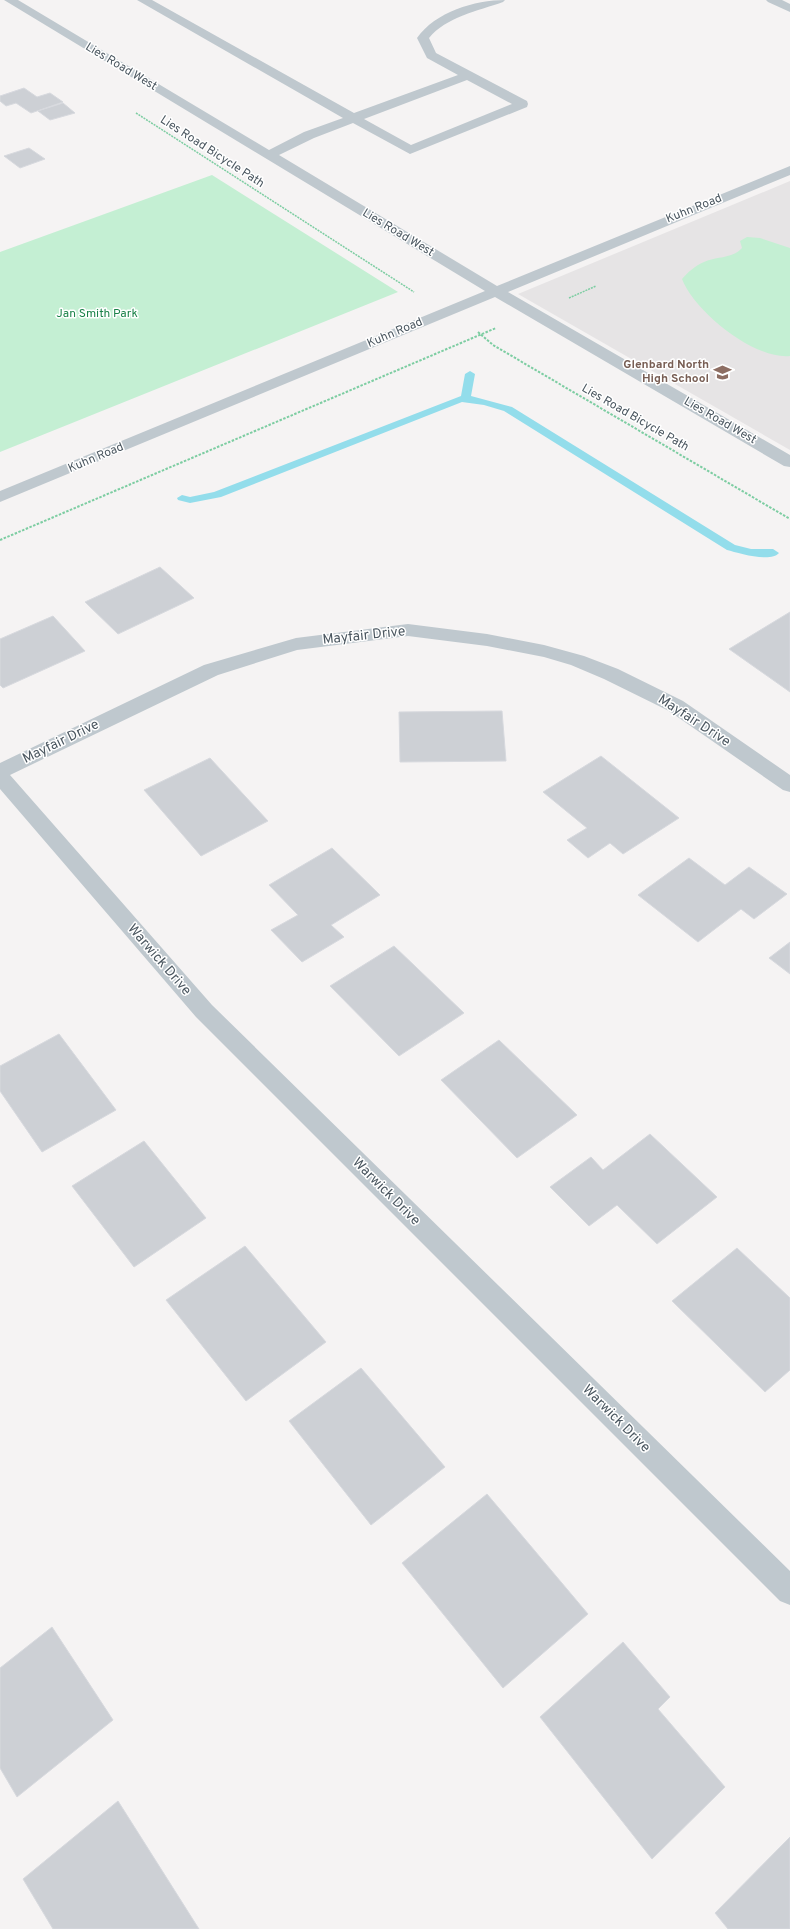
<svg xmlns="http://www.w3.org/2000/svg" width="790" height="1929" font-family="Overpass,sans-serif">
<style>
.education{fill:#e6e4e5}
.green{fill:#c4efd3}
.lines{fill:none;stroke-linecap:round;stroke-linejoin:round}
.stream{fill:#93ddeb;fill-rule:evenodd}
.building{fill:#cdd0d5;stroke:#d7d9de}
.path-far1{stroke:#7dcda2;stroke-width:1.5;stroke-dasharray:2 1;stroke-linecap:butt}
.path{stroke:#7dcda2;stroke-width:2;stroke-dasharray:2.5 1.5;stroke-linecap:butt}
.minor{fill:#bfc8ce;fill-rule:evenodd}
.labels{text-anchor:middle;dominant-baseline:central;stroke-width:3;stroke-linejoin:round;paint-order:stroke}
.far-street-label{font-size:12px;fill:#4b5760;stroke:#fff}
.far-park-label{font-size:12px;fill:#1b8249;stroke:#fff}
.far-education-label{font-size:12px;font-weight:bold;fill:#785e54;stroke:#fff;text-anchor:end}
.street-label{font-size:14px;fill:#4b5760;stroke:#fff}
</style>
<rect width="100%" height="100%" fill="#f5f3f3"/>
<path class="education" d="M790,181V450L518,294Z"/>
<path class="green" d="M212,175L398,292L0,452V252Z
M747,237L760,238L790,248V356C754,360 694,311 682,279C688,272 695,266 704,262C717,256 732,259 742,248L740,241Z"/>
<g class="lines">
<path class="stream" d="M470,371L475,374L471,396L512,407L735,545L751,549H773L779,553C771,563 738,553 727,550L504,411L484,405L462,402L221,497L190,503L178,500L177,498L182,495L190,497L214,492L461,396L465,374Z"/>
</g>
<path class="building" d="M24,88L37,97L50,93L63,102L31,113L16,103L6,106L0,101V96Z
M63,103L75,113L50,120L38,111Z
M29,148L45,159L20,168L4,156Z
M160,567L194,598L118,634L85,602Z
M790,612V692L729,649Z
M53,616L85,651L3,688L0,685V639Z
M502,711L506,761L400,762L399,712Z
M601,756L679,818L623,854L610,843L588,858L567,840L587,828L543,792Z
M210,758L268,821L201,856L144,790Z
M332,848L380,895L331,925L344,937L302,962L271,930L298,915L269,885Z
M689,858L725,885L749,867L787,894L754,919L741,909L698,942L638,895Z
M790,942V974L769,958Z
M394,946L464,1013L399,1056L330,986Z
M59,1034L116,1110L42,1152L0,1091V1066Z
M499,1040L577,1115L517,1158L441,1080Z
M650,1134L717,1197L657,1244L617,1205L589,1226L550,1187L591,1157L603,1170Z
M144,1141L206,1218L134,1267L72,1186Z
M245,1246L326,1342L246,1401L166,1300Z
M737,1248L790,1298V1370L765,1392L672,1301Z
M361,1368L445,1467L371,1525L289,1421Z
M487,1494L588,1614L503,1688L402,1563Z
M52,1627L113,1720L17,1797L0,1768V1668Z
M623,1642L670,1697L658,1709L725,1787L652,1859L540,1717Z
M118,1801L199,1929H53L23,1879Z
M790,1837V1929H728L715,1913Z"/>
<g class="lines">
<path class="path-far1" d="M136,113L414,292
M569,298L596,286"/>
<path class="path" d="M478,332L493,345L790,519
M0,540L496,328"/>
<path class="minor" d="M4,0H18L269,150L304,132L343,118L137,0H152L354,113L458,75L427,58L417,38C435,12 475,0 505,0L503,2C478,11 446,17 429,38L436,53L527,101L528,104L527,107L410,154L353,123L314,138L279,155L497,286L790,166V175L508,292L790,455V467L784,466L495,297L0,502V491L485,291ZM467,80L512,104L411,145L364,119Z
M766,0H782L790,4V12L768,2Z
M408,624L487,634L544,645L584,656L618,669L683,701L790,775V792L783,790L669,711L604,679L571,665L544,657L487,646L408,636L297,650L218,675L10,775L212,1005L790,1571V1605L780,1601L196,1017L0,789V763L204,665L296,638Z"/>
</g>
<defs>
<symbol id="school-bare" viewBox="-9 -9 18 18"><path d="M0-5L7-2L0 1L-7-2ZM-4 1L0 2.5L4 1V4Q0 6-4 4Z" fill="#8d6e63" stroke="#fff" stroke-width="2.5" paint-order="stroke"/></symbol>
</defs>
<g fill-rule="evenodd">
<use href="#school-bare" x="710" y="360" width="25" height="25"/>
</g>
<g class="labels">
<g class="far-street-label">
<text transform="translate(121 67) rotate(31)">Lies Road West</text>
<text transform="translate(212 152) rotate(33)">Lies Road Bicycle Path</text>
<text transform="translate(694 209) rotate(-22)">Kuhn Road</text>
<text transform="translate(398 233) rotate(31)">Lies Road West</text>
<text transform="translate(395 333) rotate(-23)">Kuhn Road</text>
<text transform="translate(635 418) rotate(30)">Lies Road Bicycle Path</text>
<text transform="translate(720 421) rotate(30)">Lies Road West</text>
<text transform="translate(96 458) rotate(-23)">Kuhn Road</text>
</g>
<g class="far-park-label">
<text x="97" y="314">Jan Smith Park</text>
</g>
<g class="far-education-label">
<text x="709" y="365">Glenbard North<tspan x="709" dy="14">High School</tspan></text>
</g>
<g class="street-label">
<text transform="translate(364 636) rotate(-6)">Mayfair Drive</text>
<text transform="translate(694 721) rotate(33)">Mayfair Drive</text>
<text transform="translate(61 742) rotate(-26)">Mayfair Drive</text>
<text transform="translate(159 960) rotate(49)">Warwick Drive</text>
<text transform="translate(386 1192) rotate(45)">Warwick Drive</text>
<text transform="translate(616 1419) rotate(45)">Warwick Drive</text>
</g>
</g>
</svg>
